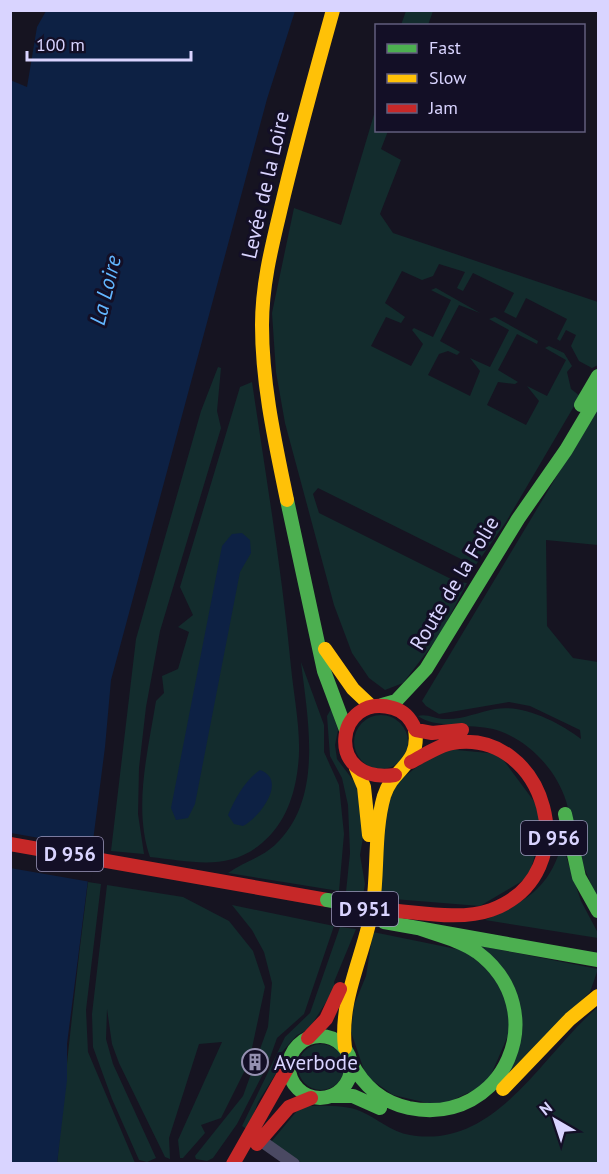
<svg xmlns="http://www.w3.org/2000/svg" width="609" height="1174" font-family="'PT Sans',sans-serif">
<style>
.green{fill:#132c2d}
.water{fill:#0d2144}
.pier{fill:#161421}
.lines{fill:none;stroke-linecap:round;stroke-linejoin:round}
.street{stroke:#4a4962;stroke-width:12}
.fast{stroke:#4caf50;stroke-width:14}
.slow{stroke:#ffc107;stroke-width:14}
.jam{stroke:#c62828;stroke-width:14}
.fast-bridge{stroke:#4caf50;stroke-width:14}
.labels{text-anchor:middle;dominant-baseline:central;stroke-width:6;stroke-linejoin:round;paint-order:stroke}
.shield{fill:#130f26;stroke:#9e99be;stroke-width:1.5}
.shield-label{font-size:20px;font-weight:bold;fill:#d9d4ff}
.street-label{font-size:21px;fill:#d9d4ff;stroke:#130f26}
.poi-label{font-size:21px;fill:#d9d4ff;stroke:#130f26;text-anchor:start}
.water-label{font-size:22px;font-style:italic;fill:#62b6ff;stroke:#130f26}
</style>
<rect width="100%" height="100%" fill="#161421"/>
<path class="green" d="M406,11V10L433,11L428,25H401Z
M376,108V130L388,131L381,149L401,160L380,214L393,233L598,302V365L592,368L579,361L571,346L576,335L566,330L560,341L557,339L567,319L526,298L516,318L504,312L514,293L473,273L463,291L457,288L465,272L439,264L433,276L422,280L402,271L385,303L405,317L401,323L386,317L371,346L411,366L423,344L412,330L414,328L433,337L451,300L431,290L436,288L480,313L459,305L440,341L460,352L457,355L448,351L439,354L428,375L470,396L480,371L470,358L490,367L509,330L489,319L495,317L538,341L537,344L517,334L498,370L518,382L515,384L498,382L487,405L526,425L539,401L527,386L547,396L566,360L545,348L549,346L564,353L572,366L567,372L571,389L580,396L506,522L475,566L318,488L313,494L319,513L457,582L467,583L440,635L403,683L385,690L369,678L352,653L334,605L285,423L276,372L272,313L294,208L341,225Z
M218,367L221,368L217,411L221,428L160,631L146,707L139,768L138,814L144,854L111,851L136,639L201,411Z
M252,382C266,477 282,571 291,667C294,698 302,735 298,766C295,795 285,824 262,843C228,872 191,861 150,857C133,808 148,751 156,701L164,693L162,676L178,669L189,632L178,627L193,615L180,587L240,387Z
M598,407V545L546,540L547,626L573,658L598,662V902C590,881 580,859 573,837C570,825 570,813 566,801C556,769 527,738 493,729C472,724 433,728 418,716C426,713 436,719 445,719C461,720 479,712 495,709C523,704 559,722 581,739L580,730L530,706L509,702L439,714L426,706L422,701Z
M301,662L324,725V752L339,785L344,834L339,891L228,873C243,862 261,858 275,845C324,799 308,721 301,662Z
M331,709L338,730L335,745L337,759L356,784L364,832L360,855L365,884L363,895L346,892L350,853L348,805L342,778L330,756L327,716Z
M354 742a27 27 0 1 1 54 0a27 27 0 1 1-54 0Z
M446,749L499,754L545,816L529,877L480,906L381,898C382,866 380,817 395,788C404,772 431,759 446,749Z
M562,844L581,901L598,933V938L485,920C526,900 548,891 562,844Z
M88,882L101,884L86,1010L88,1052L135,1163L57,1164C66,1069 76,976 88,882Z
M107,885L183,897L229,921L253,951L265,987L249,1062L221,1118L201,1125L205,1133L183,1158H180L178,1140L222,1042L199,1044L169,1138L170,1159L165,1157L119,1063L112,1044L107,1009L106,1039L113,1064L156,1158L147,1162L139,1160L112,1099L93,1047L92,1014Z
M232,905L334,926L304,1014L277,1038L267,1066L237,1124L213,1158L207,1161L196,1159L195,1156L243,1096L268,1027L272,983L264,952L252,930Z
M340,927L356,929L334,982L335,988L309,1029L297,1035L281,1053L280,1067L258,1102L248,1130L242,1126L285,1037L310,1013Z
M373,932L466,951L501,982L513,1024L487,1084L440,1106L393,1095L366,1076L351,1032L354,1005L366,976Z
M481,946L598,969L590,992L506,1077L522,1026Z
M598,1007V1163H302L271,1142L301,1106C318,1106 344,1104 360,1111C377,1118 391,1132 410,1135C496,1150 542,1054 598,1007Z
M298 1067a23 23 0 1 1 46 0a23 23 0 1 1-46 0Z"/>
<path class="water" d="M46,11H295L267,99L111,680L105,747L67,1044V1080L57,1164L10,1163V80L27,87L37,27Z
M242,533L250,540L251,553L240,572L195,804L188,818L176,820L171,808L222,546L232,534Z
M260,770C288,780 260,817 243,826L234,824L228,815C235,799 245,780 260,770Z"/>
<path class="pier" d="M11,833L96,848L91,882L10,868Z"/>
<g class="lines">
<path class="street" d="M260,1140L294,1164"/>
<path class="fast" d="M581,405L598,376
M287,500L324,671L346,730
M382,705L396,701L426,669L518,519L566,450L598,396
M565,814L579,877L598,911
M384,922L598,960
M289 1067a31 31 0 1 1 62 0a31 31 0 1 1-62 0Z
M351,1062C364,1087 382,1102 409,1108C505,1127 555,1010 477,952C460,940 437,935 418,928
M332,1096H353L380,1108"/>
<path class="slow" d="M287,500C275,442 262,384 262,325C262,280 274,238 284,195C299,133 316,71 333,10
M325,649L353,689L371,706
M356,768L364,787L369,835
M345,1048C339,998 365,954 373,905C378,870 374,831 384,796C393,767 421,765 415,729
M503,1089L570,1019L598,996"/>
<path class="jam" d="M416,730L432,733L462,730
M395,775C323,785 335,691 393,708C404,711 411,719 415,729
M10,844L327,900
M386,910C418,912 460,921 491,910C589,874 545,727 452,743C439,745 423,756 411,762
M308,1038L326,1019L340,989
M257,1144L289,1107L311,1098
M233,1164L288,1067"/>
<path class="fast-bridge" d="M327,900L386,910"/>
</g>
<defs>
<symbol id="building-ring" viewBox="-11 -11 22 22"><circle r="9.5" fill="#130f26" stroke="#9591b1" stroke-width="1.5"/><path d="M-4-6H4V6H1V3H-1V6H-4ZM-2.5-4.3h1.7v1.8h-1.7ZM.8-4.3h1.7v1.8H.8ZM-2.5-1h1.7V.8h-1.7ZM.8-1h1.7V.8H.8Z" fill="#9591b1"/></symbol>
</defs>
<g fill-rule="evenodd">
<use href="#building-ring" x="240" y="1047" width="30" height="30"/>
</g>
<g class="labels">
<g class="shield">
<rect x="521" y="821" width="66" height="34" rx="4.5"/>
<rect x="37" y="837" width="66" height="34" rx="4.5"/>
<rect x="332" y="892" width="66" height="34" rx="4.5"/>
</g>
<g class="shield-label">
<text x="554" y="838">D 956</text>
<text x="70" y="854">D 956</text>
<text x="365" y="909">D 951</text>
</g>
<g class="street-label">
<text transform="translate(265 185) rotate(-77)">Levée de la Loire</text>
<text transform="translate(454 583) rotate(-59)">Route de la Folie</text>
</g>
<g class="poi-label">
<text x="274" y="1062">Averbode</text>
</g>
<g class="water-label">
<text transform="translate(105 290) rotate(-76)">La Loire</text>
</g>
</g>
<rect width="609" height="1174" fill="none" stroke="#d9d4ff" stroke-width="24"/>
<rect x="375" y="24" width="210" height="108" fill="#130f26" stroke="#625e7d" stroke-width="1.5"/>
<rect x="387" y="44" width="30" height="9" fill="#4caf50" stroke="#625e7d" stroke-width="1.5"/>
<text x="429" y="54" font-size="18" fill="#d9d4ff">Fast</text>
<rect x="387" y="74" width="30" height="9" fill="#ffc107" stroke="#625e7d" stroke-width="1.5"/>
<text x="429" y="84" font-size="18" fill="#d9d4ff">Slow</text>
<rect x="387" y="104" width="30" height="9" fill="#c62828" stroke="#625e7d" stroke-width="1.5"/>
<text x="429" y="114" font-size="18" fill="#d9d4ff">Jam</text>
<g transform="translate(555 1120) rotate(321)" stroke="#130f26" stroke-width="4.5" paint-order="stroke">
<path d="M0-4.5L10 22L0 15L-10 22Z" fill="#d9d4ff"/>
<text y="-9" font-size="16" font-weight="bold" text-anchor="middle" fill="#d9d4ff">N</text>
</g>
<path d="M27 51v9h164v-9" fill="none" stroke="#d9d4ff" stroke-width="3"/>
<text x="36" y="51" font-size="18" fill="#d9d4ff" stroke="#130f26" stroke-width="4.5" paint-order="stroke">100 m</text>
</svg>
